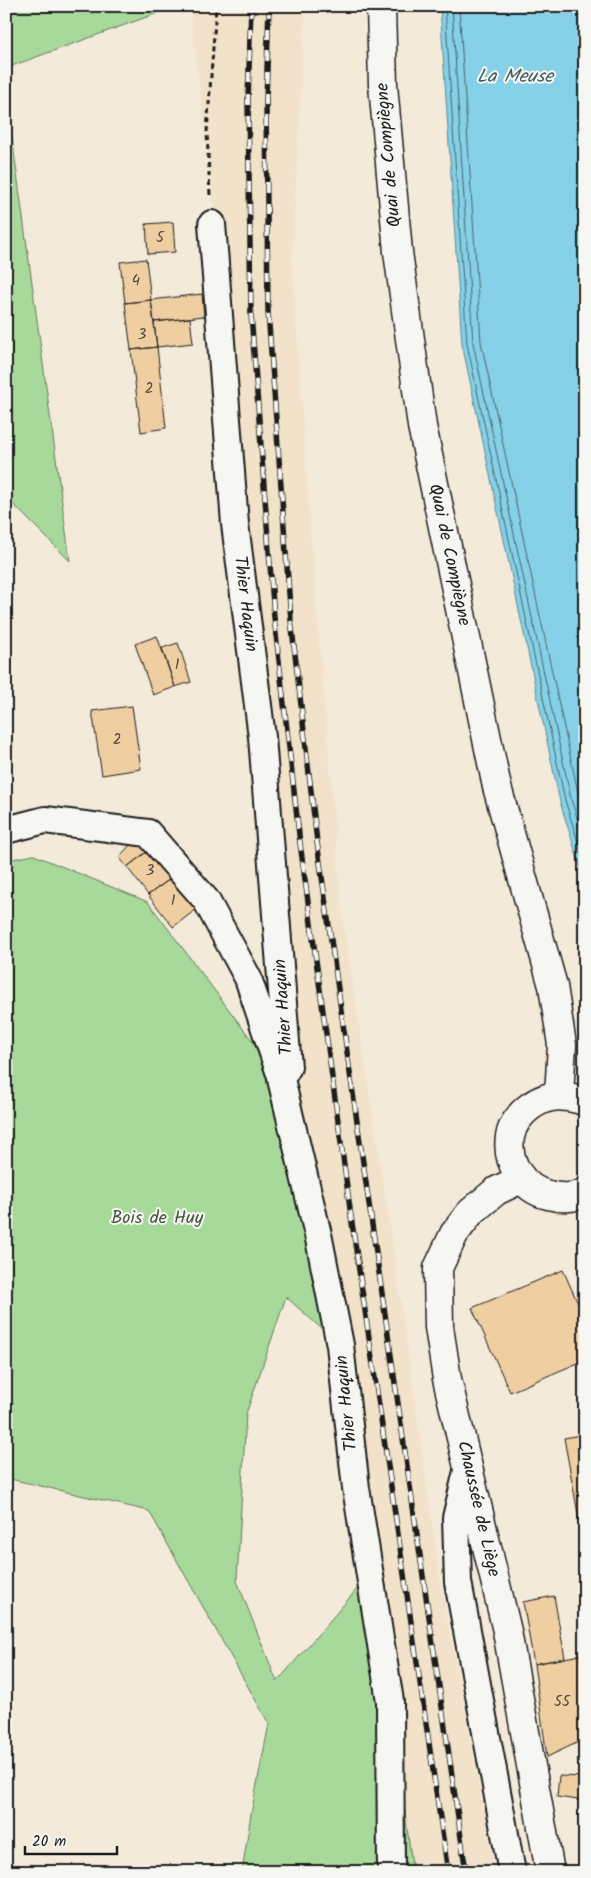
<svg xmlns="http://www.w3.org/2000/svg" width="591" height="1878" font-family="Kalam,sans-serif">
<style>
.built{fill:#f2e2c9}
.green{fill:#a7d99b;stroke:#627a5c}
.water{fill:#86d1e7;stroke:#5c8996}
.lines{fill:none;stroke-linecap:round;stroke-linejoin:round}
.shore{stroke:#46646d;stroke-width:1}
.building{fill:#efcfa1;stroke:#1c1c1c}
.street-casing{stroke:#1c1c1c;stroke-width:30}
.secondary-casing{stroke:#1c1c1c;stroke-width:31}
.path{stroke:#1c1c1c;stroke-width:3;stroke-dasharray:5 4;stroke-linecap:butt}
.street{stroke:#f6f6f2;stroke-width:26}
.secondary{stroke:#f6f6f2;stroke-width:28}
.rail-casing{stroke:#1c1c1c;stroke-width:5.5}
.rail{stroke:#f6f6f2;stroke-width:4;stroke-dasharray:11;stroke-linecap:butt}
.labels{text-anchor:middle;dominant-baseline:central;stroke-width:4;stroke-linejoin:round;paint-order:stroke}
.number-label{font-size:15px;fill:#51493d}
.street-label{font-size:18px;fill:#1c1c1c;stroke:#f6f6f2}
.park-label{font-size:18px;fill:#465542;stroke:#f6f6f2}
.water-label{font-size:19px;font-style:italic;fill:#415b63;stroke:#f6f6f2}
</style>
<rect width="100%" height="100%" fill="#f4eada"/>
<filter id="ink" filterUnits="userSpaceOnUse"><feTurbulence type="fractalNoise" baseFrequency=".02" numOctaves="2"/><feDisplacementMap in="SourceGraphic" scale="10" xChannelSelector="R" yChannelSelector="G"/><feConvolveMatrix kernelMatrix="1 2 1 2 8 2 1 2 1" color-interpolation-filters="sRGB"/></filter>
<g filter="url(#ink)">
<path class="built" d="M190,6H305L292,260L311,542L342,913L392,1241L441,1586L495,1872H413L390,1701L281,1079L216,225Z"/>
<path class="green" d="M6,6H177L6,68Z
M6,93L70,561L6,497Z
M34,855L148,902L281,1079L340,1345L286,1297L246,1414L237,1581L277,1682L370,1574L390,1701L413,1872H242L251,1814L269,1724L149,1511L6,1478V860Z"/>
<path class="water" d="M440,6H585V882L560,802L462,344Z"/>
<g class="lines">
<path class="shore" d="M445,6L467,344L565,800L585,865
M452,6L473,343L571,799L585,843
M459,6L481,342L579,797L585,817"/>
</g>
<path class="building" d="M173,222L175,252L148,254L146,224Z
M146,259L151,300L125,303L120,262Z
M202,294L204,316L154,322L151,300Z
M151,300L157,347L131,350L125,303Z
M190,318L193,343L157,347L154,322Z
M157,347L166,428L141,432L131,350Z
M157,636L175,687L153,695L135,644Z
M178,643L191,682L175,687L162,648Z
M132,706L141,769L102,775L92,711Z
M134,841L149,850L127,867L119,857Z
M149,850L174,876L148,895L127,867Z
M174,876L198,908L173,927L148,895Z
M563,1270L585,1319V1360L510,1392L472,1308Z
M585,1434V1552L564,1438Z
M554,1596L565,1658L534,1664L523,1602Z
M585,1654V1739L547,1757L534,1664Z
M559,1776L585,1777V1801L557,1797Z"/>
<g class="lines">
<defs>
<path id="street" d="M212,224L235,524L262,737L288,1067L281,1079L319,1239L340,1345L356,1488L390,1701L391,1872
M6,830L45,820L148,833L206,900L248,978L279,1071
M468,1467L456,1518L458,1582L512,1872"/>
<path id="secondary" d="M381,6L383,85L398,252L422,426L497,787L553,986L562,1045L559,1095
M585,1102C579,1098 573,1098 567,1097C542,1092 514,1113 510,1137C506,1163 523,1189 548,1195C559,1198 575,1199 585,1192
M521,1179L496,1191L470,1213L454,1234L438,1268L439,1327L447,1379L507,1631L550,1872"/>
</defs>
<use href="#street" class="street-casing"/>
<use href="#secondary" class="secondary-casing"/>
<path class="path" d="M210,195L207,132L216,6"/>
<use href="#street" class="street"/>
<use href="#secondary" class="secondary"/>
<defs>
<path id="rail" d="M251,6L248,101L251,314L274,617L300,843L351,1216L448,1872
M269,6L266,101L268,312L291,620L317,842L349,1066L466,1872"/>
</defs>
<use href="#rail" class="rail-casing"/>
<use href="#rail" class="rail"/>
</g>
</g>
<g class="labels">
<g class="number-label">
<text x="160" y="238">5</text>
<text x="136" y="281">4</text>
<text x="142" y="335">3</text>
<text x="149" y="389">2</text>
<text x="177" y="665">1</text>
<text x="117" y="740">2</text>
<text x="150" y="871">3</text>
<text x="173" y="901">1</text>
<text x="562" y="1702">55</text>
</g>
<g class="street-label">
<text transform="translate(389 155) rotate(-95)">Quai de Compiègne</text>
<text transform="translate(449 555) rotate(78)">Quai de Compiègne</text>
<text transform="translate(245 604) rotate(83)">Thier Haquin</text>
<text transform="translate(284 1007) rotate(-94)">Thier Haquin</text>
<text transform="translate(347 1403) rotate(-96)">Thier Haquin</text>
<text transform="translate(478 1509) rotate(77)">Chaussée de Liège</text>
</g>
<g class="park-label">
<text x="157" y="1218">Bois de Huy</text>
</g>
<g class="water-label">
<text x="515" y="77">La Meuse</text>
</g>
</g>
<rect width="591" height="1878" fill="none" stroke="#f6f6f2" stroke-width="25"/>
<rect x="12" y="12" width="566" height="1853" fill="none" stroke="#1c1c1c" stroke-width="2" filter="url(#ink)"/>
<path d="M25 1846v8h92v-8" fill="none" stroke="#1c1c1c" stroke-width="2.5"/>
<text x="32" y="1846" font-size="15" fill="#1c1c1c" stroke="#f6f6f2" stroke-width="4" paint-order="stroke">20 m</text>
</svg>
